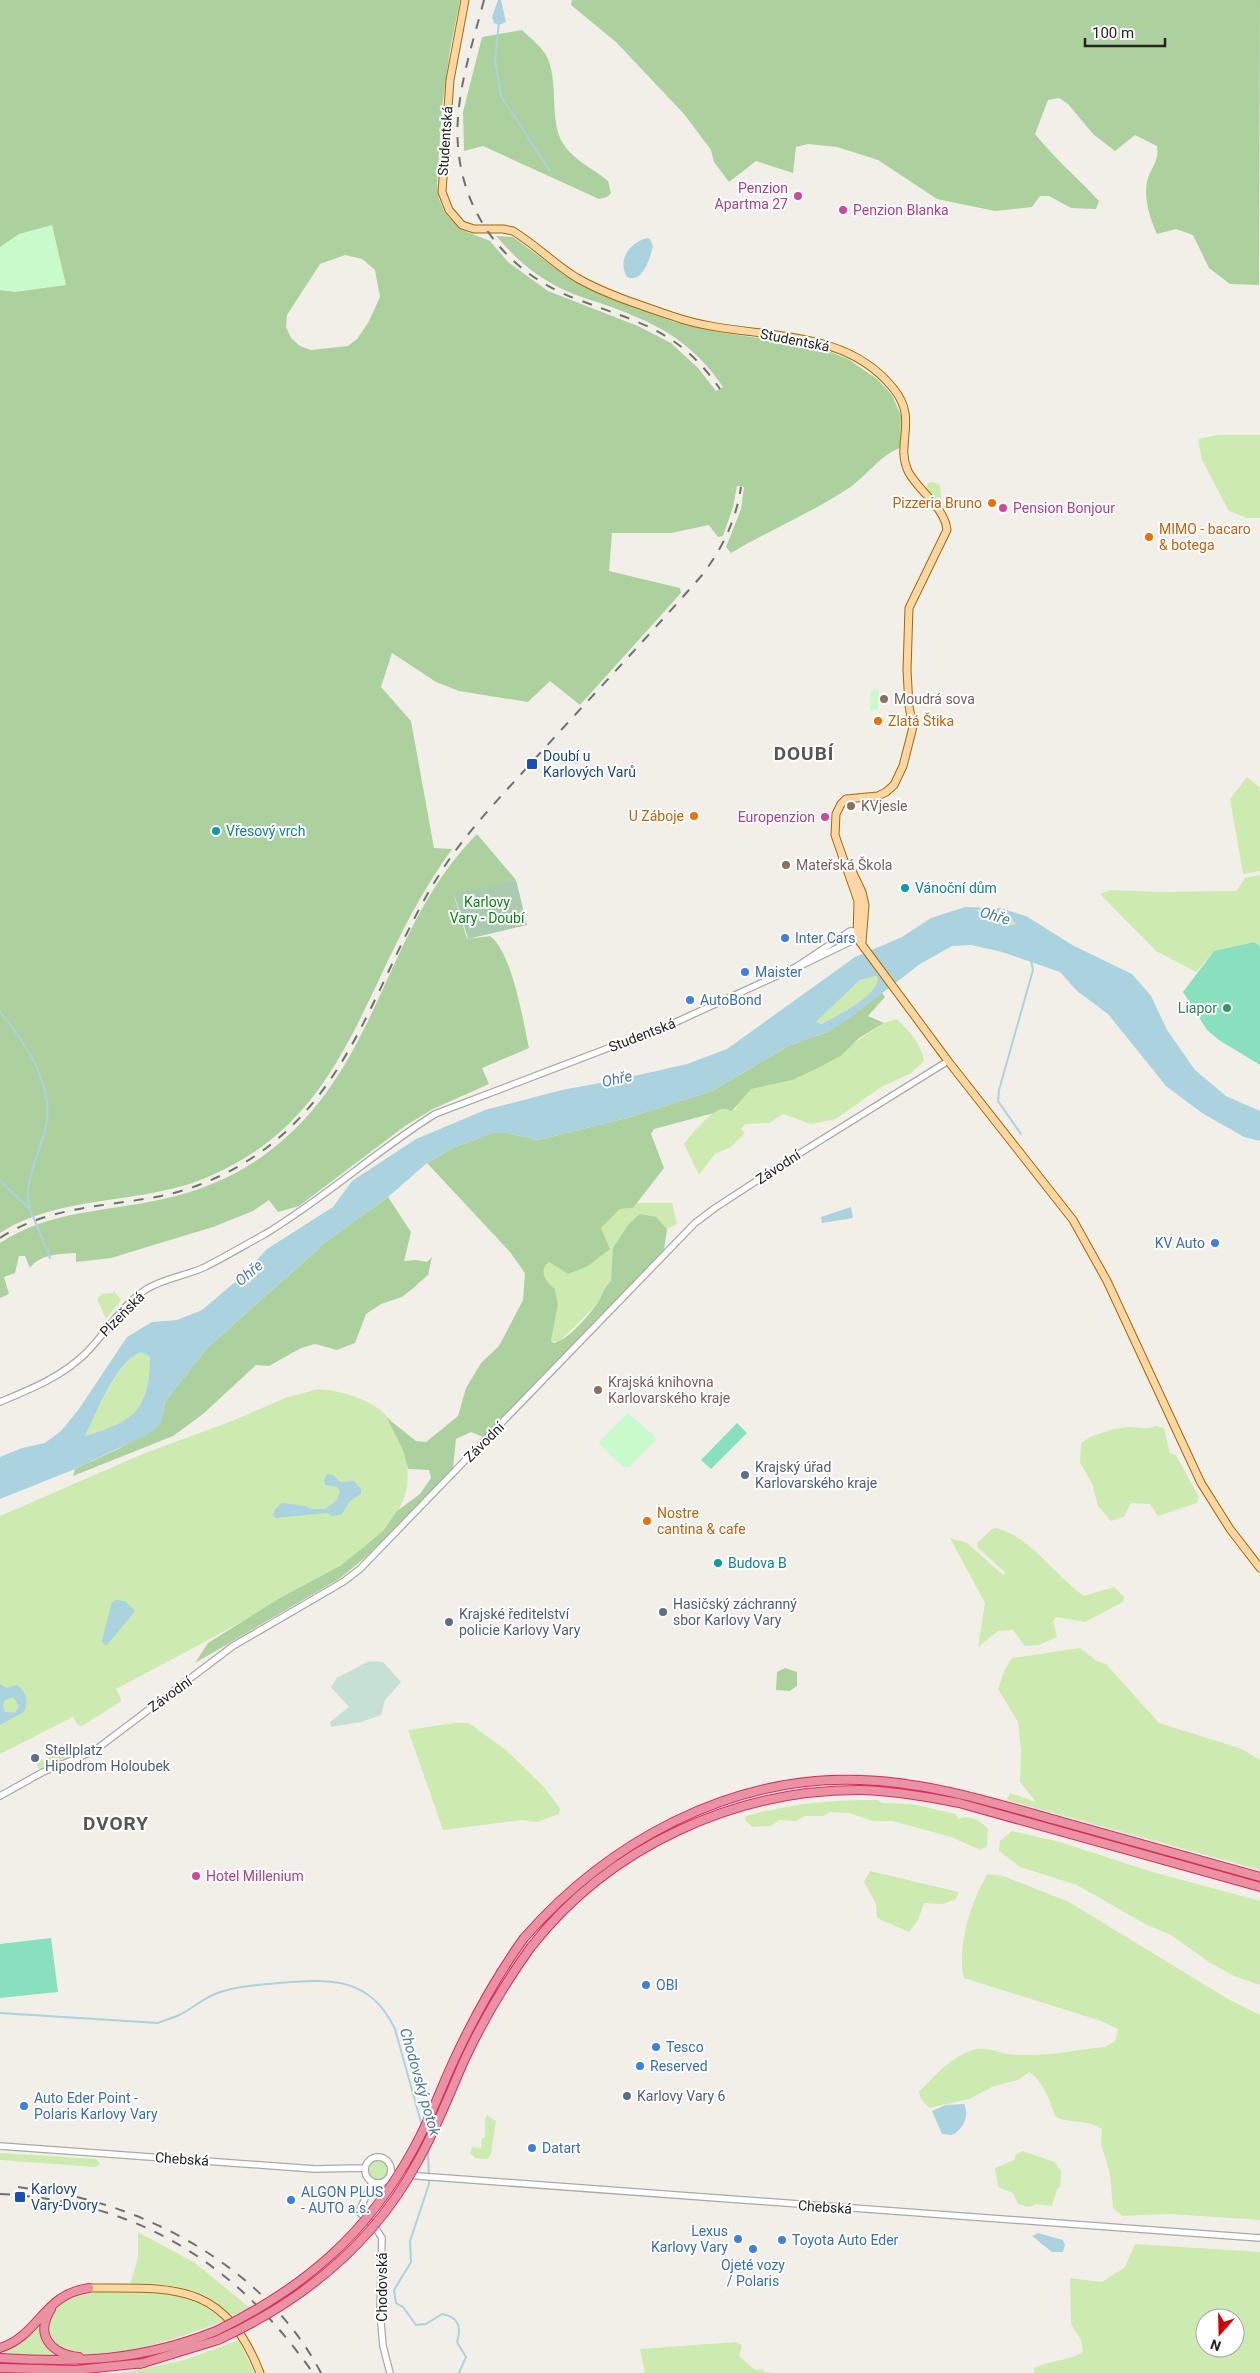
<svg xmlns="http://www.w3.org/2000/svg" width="1260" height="2373" font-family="Roboto,sans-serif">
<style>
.grass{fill:#cdebb0;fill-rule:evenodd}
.forest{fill:#add19e;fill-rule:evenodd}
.wetland{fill:#c6e0d4}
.cemetery{fill:#aacbaf}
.park{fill:#c8facc}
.pitch{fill:#88e0be}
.water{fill:#aad3df;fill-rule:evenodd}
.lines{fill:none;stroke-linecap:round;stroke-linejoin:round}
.stream{stroke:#aad3df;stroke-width:2}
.minor-casing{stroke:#a9a9a9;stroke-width:8}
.major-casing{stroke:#a06b00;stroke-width:9}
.highway-casing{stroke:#dc2a67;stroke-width:10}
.minor{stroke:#fff;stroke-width:5.5}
.major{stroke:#fcd6a4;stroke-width:7}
.highway{stroke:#e892a2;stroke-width:8}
.rail{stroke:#707070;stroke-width:2;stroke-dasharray:10 10;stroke-linecap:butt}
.highway-bridge-casing{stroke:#dc2a67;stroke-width:10;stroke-linecap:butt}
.highway-bridge{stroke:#e892a2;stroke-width:8}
.hotel-dot{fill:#d1479c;stroke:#fff;stroke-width:2}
.food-dot{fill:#e8710a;stroke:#fff;stroke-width:2}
.education-dot{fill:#8d6e63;stroke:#fff;stroke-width:2}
.transit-dot{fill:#1a4fb4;stroke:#fff;stroke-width:2}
.culture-dot{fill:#0f9aa8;stroke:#fff;stroke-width:2}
.shop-dot{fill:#3f7fe0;stroke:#fff;stroke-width:2}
.leisure-dot{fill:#2e9e5b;stroke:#fff;stroke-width:2}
.service-dot{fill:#5c6f8a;stroke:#fff;stroke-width:2}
.labels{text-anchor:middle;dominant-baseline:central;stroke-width:4;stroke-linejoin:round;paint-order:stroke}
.street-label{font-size:14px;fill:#222;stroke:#fff}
.hotel-label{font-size:14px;fill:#b23c85;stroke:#fff;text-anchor:start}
.food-label{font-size:14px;fill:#c56008;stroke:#fff;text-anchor:start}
.education-label{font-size:14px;fill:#785e54;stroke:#fff;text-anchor:start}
.transit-label{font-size:14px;fill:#164399;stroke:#fff;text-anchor:start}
.culture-label{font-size:14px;fill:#0d838f;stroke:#fff;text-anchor:start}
.park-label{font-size:14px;fill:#0c8416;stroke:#fff}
.shop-label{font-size:14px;fill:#366cbe;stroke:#fff;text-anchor:start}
.leisure-label{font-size:14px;fill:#27864d;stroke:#fff;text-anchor:end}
.service-label{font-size:14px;fill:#4e5e75;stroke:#fff;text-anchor:start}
.water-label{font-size:15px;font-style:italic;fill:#4a7aab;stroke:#fff}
.district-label{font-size:19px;font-weight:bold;letter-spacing:1px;fill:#555;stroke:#fff}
</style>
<rect width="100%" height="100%" fill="#f2efe9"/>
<path class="grass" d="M1218,435H1260V518H1247L1229,511L1202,460L1198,439Z
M933,482L940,485L942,507L926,490L928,483Z
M1247,777L1260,788V871L1243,874L1230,799Z
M1260,875V946L1254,942L1214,951L1196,972L1156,951L1100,894L1111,890L1159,892L1236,891L1245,878Z
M975,911C985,910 1012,914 1016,925H1009Z
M876,976L879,978C877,997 837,1015 822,1024L816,1022L860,980Z
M897,1019C909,1031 921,1043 924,1061L910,1074L881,1087L836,1119L811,1124L783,1114L769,1123L745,1124L741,1129L745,1133L731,1147L715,1154L699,1175L684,1144C694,1131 705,1119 718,1109L735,1110L743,1096L751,1089L851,1045L884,1023Z
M637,1203H672L677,1224L667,1229L656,1217L613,1267L611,1281L607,1284L597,1304L559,1342L551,1341L558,1305L555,1289C546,1282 538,1271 549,1262L563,1269L588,1266L609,1249L601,1228L620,1209L633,1208Z
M114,1291L121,1300L106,1319L97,1299L102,1294L113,1293Z
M141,1352L150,1357C149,1412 134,1421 84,1436C97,1415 117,1360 141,1352Z
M318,1389C352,1392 392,1405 402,1442C409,1468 412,1489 396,1514C371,1557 321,1577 279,1601C225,1631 171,1660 116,1689L121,1699L120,1702L82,1726L78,1725L73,1717L0,1754V1516L145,1453L232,1421L285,1398Z
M1156,1426L1164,1428L1170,1453L1176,1455L1199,1497L1197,1503L1158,1516L1150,1504L1131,1503L1124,1517L1111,1521L1098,1506L1092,1483L1080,1463L1081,1444C1088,1435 1116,1428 1128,1427C1139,1427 1146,1430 1156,1426Z
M996,1528C1030,1536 1055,1576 1084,1596L1114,1587L1124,1597L1123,1602L1085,1622L1056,1617L1053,1621L1057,1637L1039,1645L1025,1646L1013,1630L998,1631L978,1647L985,1603L950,1538L967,1543L1003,1575L1006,1573L978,1548L977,1543L992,1529Z
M1080,1648L1097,1661L1106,1664L1159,1723L1242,1749L1260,1760V1870L1007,1800L1010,1793L1036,1802L1020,1782L1021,1751L1018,1722L998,1689L1004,1671L1012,1658Z
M454,1723H469L507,1751L543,1786L560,1808L559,1814L537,1822L522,1820L443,1830L408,1730Z
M68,1744L74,1754L39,1769L36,1763L53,1754L49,1746L52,1745L56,1751Z
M878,1800L882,1803L912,1804L955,1814L959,1819C969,1814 981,1821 988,1829L987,1846L980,1850L951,1837L893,1821H873L849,1813L830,1812L824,1816H805L795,1821L779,1820L771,1826L752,1827L745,1820L746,1816C789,1804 832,1799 878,1800Z
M1012,1831L1060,1842L1149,1871L1260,1901V1985L1234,1976L1209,1962L1171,1935L1147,1925L1077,1885L1020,1867L999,1851L1000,1841Z
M870,1871L959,1892L956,1899L943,1904L924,1903L918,1920L909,1932L877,1918L876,1904L864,1882Z
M988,1874L1003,1876L1069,1902L1228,1999L1260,2015V2220L1170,2214L1122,2216L1113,2208L1110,2174L1101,2144L1102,2129C1087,2118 1068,2125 1055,2116C1050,2101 1043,2081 1029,2072L1018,2080L994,2086L969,2099L929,2108L921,2099L919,2092C933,2077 950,2058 970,2051C983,2045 995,2052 1008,2054C1040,2058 1073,2050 1105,2047L1115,2041L1118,2030L1116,2028L1101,2021L964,1978C956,1950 972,1897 988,1874Z
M487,2115L496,2121L491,2154L487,2159L475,2158L470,2153L472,2147L481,2148L482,2138H485V2119Z
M1023,2151L1055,2162L1061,2172L1060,2187L1057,2189L1052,2206L1036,2204L1029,2207L1018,2204L1013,2193L998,2187L995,2168L1014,2160L1016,2154Z
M0,2153L96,2159L100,2164L95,2167L0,2160Z
M368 2170a10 10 0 1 1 20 0a10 10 0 1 1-20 0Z
M138,2232L195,2263L250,2308L232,2317C201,2285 172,2284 130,2284L138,2258Z
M1135,2244L1260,2252V2373H1034V2368C1050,2360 1068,2361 1083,2352L1081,2340L1071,2324L1070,2278L1102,2282L1125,2267ZM1205,2318H1235V2348H1205Z
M149,2292C178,2294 202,2301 224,2321C181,2337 125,2358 77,2354C44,2351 40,2310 69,2299C93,2289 125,2293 149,2292Z
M39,2328L42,2329L48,2347L57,2356L0,2354L21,2343Z
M239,2340L254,2373H123L184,2360Z
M736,2342L742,2345L739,2356L754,2369L760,2370L763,2368V2371L771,2373H645L640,2349Z"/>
<path class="forest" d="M0,0H460L450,50L442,107L437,184L439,199L445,213L460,229L490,241L508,262L548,291L638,326L671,343L698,368L716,391L723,387C690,338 653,322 600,303C583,298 566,292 551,283C529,271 513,255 496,236L513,237L563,274L585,287L674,322L717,332L816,346L848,359L877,379L892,395L901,416L900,448C883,453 864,478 849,488C811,513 770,530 731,553L726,547L741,509L744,487L737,486L733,507L723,536L718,537L709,525L671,533H612L609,571L680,588L681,593L580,705L550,681L528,702L459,691L436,682L392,653L381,687L411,721L434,848L452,849C437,870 424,891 412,913C355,1019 331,1124 210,1176C142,1206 63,1193 0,1233ZM345,255L362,259L375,270L380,297L368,323L357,339L348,346L311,350L300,346L291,338L286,327L287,315L320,264Z
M572,0H1260L1259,285L1230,284L1209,268L1193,235L1176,229L1157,234C1149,217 1142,193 1149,175C1154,164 1159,159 1157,146L1135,135L1115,151L1093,134L1068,104L1059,98L1048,100L1035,134C1054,158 1078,178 1099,201L1096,209L1071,208L1049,196H1040L1032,207L995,211L937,199L878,160L837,147L808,144L796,147L793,173L756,161L729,182L714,162L711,150L684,114L616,42L571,5Z
M522,30C529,37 541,46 546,55C560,81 548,122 564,145C576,162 593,168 608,181L611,193L607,197L599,199L483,146L464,151L463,112L482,37Z
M477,834L516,880L454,895L467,939L490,936C512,952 523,1020 529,1048L482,1068L489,1084L433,1109L405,1126L299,1206L278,1212L269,1200L253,1211L213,1227L111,1258L76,1262V1253C61,1254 39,1254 30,1268L25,1256H19L15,1273L4,1277L9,1294L0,1298V1243C50,1210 106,1212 163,1199C197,1192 231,1178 260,1158C380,1075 381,930 477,834Z
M882,993L885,997L868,1016L884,1023L859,1038L842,1055L818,1068L792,1080L751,1089L732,1111C725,1108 720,1108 714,1113L654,1129L651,1134L664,1168L633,1208L620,1209L601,1228L610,1249L588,1266L568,1274L549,1262C538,1271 546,1282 555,1289L558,1305L551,1341L554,1343C567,1341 589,1315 597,1304C602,1296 604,1286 611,1281L613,1248L628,1225L640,1214L656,1217L667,1229L664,1250L483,1437L471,1432L456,1439L453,1468L367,1556L339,1579L195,1663L208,1643L280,1598L340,1566L364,1547L384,1530L397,1511L420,1494L431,1478L429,1470L408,1469L403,1450L387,1418L416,1441L426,1442L458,1416L466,1388L481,1363L499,1346L523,1300L525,1273L510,1252L427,1163L455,1147L493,1133H507L538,1140L627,1118L712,1091L788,1046L827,1032Z
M388,1197L411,1232L404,1261L416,1260L427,1262L432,1257L428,1275L411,1290L402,1297L381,1304L366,1314L355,1343L337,1350L315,1344L301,1348L269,1366L256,1365L203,1414L173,1436L73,1476L75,1469L118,1449L161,1423L165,1402L206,1349L327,1241Z
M785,1668L797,1672V1686L790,1691L776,1690L777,1672Z"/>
<path class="wetland" d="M369,1661L383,1662L401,1682L385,1700L381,1715L361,1722L331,1727L330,1722L349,1707L331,1687L337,1678Z"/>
<path class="cemetery" d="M516,880L527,925L468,939L454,894Z"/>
<path class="park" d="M52,225L66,285L15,292L0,290V247L19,234Z
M875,689L879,690L878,710H870L871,691Z
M628,1413L655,1437L653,1443L629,1467H623L600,1445L599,1442Z"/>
<path class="pitch" d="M1254,942L1260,946V1065L1219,1040L1207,1030L1183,992L1214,951Z
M737,1423L747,1433L711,1469L701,1460Z
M51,1938L58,1992L0,1998V1944Z"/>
<path class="water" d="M498,0H501L506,22L499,25L494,23L492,17Z
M647,238L650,239L653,246C650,258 643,284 627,277C617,260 629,243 647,238Z
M965,907L1000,908L1026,916L1074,946L1132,974L1151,996L1167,1030L1195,1070L1226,1096L1260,1111V1141L1244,1137L1202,1113L1166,1086L1108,1014L1077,991L1060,972L1002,952L971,945L952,946L920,964L850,1018L827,1032L788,1046L712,1091L627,1118L538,1140L507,1133H493L455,1147L427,1163L388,1197L327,1241L206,1349L165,1402L161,1423L152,1432L75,1469L0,1499V1457L22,1448L45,1443L61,1431L79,1409L127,1337L152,1322L177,1320L202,1310L241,1277L267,1249L333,1207L352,1181L416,1139L485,1110L562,1090L621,1079L687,1064L727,1049L855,957L902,937L931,918ZM975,910C985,910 1012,914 1016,925H1009ZM876,976L878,978C877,997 837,1015 822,1024L816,1022L860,980ZM141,1352L150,1357C149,1411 134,1421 85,1436C96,1414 117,1360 141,1352Z
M851,1207L853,1218L822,1223L821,1217Z
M327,1474L333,1475L340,1482L354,1481L361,1489V1494L350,1501L342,1514L333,1516L327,1513L275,1518L273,1515L276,1508L282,1503L305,1506L312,1509H325L337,1500L340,1490L337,1487L325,1485L324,1480Z
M116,1600L125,1601L135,1611L108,1644L104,1645L102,1640L112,1602Z
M0,1684L6,1688L17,1685C26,1691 29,1702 24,1712L0,1725ZM13,1697L19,1706L15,1713L5,1712L3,1705L5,1700Z
M964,2104C970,2115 963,2130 952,2135L942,2134L932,2111L946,2105Z
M1038,2233L1063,2240L1065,2245L1063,2252H1052L1032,2236Z"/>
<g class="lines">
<path class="stream" d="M499,22L495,59L501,96L550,171
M0,1012C25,1042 57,1088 45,1130C40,1150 30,1170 28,1190C27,1196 29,1203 30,1209
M1021,1134L998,1101L999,1090L1033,970L1031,961
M0,1181L30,1209L50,1258
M0,2013L158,2023C165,2020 173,2018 179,2015C192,2009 202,1999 215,1994C236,1986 257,1985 279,1983C330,1979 370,1976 395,2029L422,2126
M428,2150L429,2184L410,2241L411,2262L394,2290L396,2303L403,2307L416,2325L426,2324L442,2314C458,2317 462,2326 457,2342L466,2357L459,2373"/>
<defs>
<path id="minor" d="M798,967L860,937
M0,1402C31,1389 61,1377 85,1354C106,1333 120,1307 145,1290C163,1278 186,1276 205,1267C225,1257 245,1245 265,1234C325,1198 376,1151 435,1114L674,1023L796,967L850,931H860
M0,1796L43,1772L94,1751L233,1646L343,1582L360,1569L695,1223L715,1208L781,1165L948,1061
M0,2146L315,2169L364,2168
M365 2170a13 13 0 1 1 26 0a13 13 0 1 1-26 0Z
M391,2174L1260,2238
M372,2182L359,2212L375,2227L382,2238L380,2311L383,2346L390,2373"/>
<path id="major" d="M465,0L450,80L442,192L449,210L462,225L474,229H503L513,231C536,245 554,264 577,278C607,295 643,306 675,317C747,342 840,322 893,388C919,419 895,443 908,471C917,490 945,507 947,530L909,608L907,670L909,706L913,727L903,766L894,785L886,792L878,796L846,799L841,804L836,814L835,835L858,901L857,938L948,1061L1073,1220L1107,1281L1201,1483L1230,1529L1260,1568
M852,871L862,892L865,905L862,942
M89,2288C174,2288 224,2281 260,2373"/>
<path id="highway" d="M524,1938C608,1842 730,1775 860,1780C929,1782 994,1803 1059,1821C1126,1840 1193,1858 1260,1877
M531,1947C609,1847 735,1789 861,1790C894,1791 927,1797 959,1803L1260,1887
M51,2309C34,2336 52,2354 79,2357
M0,2348C40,2335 43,2294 89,2288
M0,2358C79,2363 141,2361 216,2331
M140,2364L218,2340
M0,2368L76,2370L144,2363"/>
</defs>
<use href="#minor" class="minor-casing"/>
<use href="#major" class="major-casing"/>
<use href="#highway" class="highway-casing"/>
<use href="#minor" class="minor"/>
<use href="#major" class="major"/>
<use href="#highway" class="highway"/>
<path class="rail" d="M484,0C475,35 463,71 459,107C448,195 496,270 579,300C640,323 680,331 720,389
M0,1238C49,1206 105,1207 161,1196C195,1189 229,1174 258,1154C365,1079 382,950 456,850C479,819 506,791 532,762C589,699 647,638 703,574C723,547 736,520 741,487
M18,2187L37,2190
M0,2194C137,2201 235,2262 313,2373
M77,2197C174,2220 274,2282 321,2373"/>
<defs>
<path id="highway-bridge" d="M216,2331C304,2288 368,2234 415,2146C430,2119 441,2088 454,2060C474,2017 496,1977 524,1938
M218,2340C303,2301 373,2245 418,2161C436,2129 449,2095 464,2061C483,2020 505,1983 531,1947"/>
</defs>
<use href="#highway-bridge" class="highway-bridge-casing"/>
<use href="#highway-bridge" class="highway-bridge"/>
</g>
<g class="hotel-dot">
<circle cx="798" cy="196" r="5"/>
<circle cx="843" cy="210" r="5"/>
<circle cx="1003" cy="508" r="5"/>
<circle cx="825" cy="817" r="5"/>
<circle cx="196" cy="1876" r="5"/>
</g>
<g class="food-dot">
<circle cx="992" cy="503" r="5"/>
<circle cx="1149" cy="537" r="5"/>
<circle cx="878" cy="721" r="5"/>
<circle cx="694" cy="816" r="5"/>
<circle cx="647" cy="1521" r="5"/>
</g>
<g class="education-dot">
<circle cx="884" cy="699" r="5"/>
<circle cx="851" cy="806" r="5"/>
<circle cx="786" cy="865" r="5"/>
<circle cx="598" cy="1390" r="5"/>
</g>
<g class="transit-dot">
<rect x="526" y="758" width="12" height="12" rx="2.5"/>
<rect x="14" y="2191" width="12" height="12" rx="2.5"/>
</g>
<g class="culture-dot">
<circle cx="216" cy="831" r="5"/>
<circle cx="905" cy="888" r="5"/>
<circle cx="718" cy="1563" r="5"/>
</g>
<g class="shop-dot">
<circle cx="785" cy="938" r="5"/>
<circle cx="745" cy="972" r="5"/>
<circle cx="690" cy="1000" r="5"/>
<circle cx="1215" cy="1243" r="5"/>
<circle cx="646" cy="1985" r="5"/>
<circle cx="656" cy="2047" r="5"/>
<circle cx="640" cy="2066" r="5"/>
<circle cx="24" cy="2106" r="5"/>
<circle cx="532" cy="2148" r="5"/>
<circle cx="291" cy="2200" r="5"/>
<circle cx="738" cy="2239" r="5"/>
<circle cx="782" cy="2240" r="5"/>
<circle cx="753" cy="2249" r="5"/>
</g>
<circle class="leisure-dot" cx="1227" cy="1008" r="5"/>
<g class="service-dot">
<circle cx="745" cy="1475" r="5"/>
<circle cx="663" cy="1612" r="5"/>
<circle cx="449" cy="1622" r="5"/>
<circle cx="35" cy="1758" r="5"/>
<circle cx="627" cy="2096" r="5"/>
</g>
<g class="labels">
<g class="street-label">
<text transform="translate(445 141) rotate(-86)">Studentská</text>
<text transform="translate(795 340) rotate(11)">Studentská</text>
<text transform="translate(642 1035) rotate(-21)">Studentská</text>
<text transform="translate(778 1167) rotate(-33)">Závodní</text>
<text transform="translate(122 1314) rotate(-45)">Plzeňská</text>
<text transform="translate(484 1442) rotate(-45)">Závodní</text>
<text transform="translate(170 1694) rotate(-36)">Závodní</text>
<text transform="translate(182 2159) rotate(4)">Chebská</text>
<text transform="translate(825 2207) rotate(4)">Chebská</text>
<text transform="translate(382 2287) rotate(-90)">Chodovská</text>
</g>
<g class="hotel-label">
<text x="788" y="188" text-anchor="end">Penzion<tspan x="788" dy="16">Apartma 27</tspan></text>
<text x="853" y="210">Penzion Blanka</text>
<text x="1013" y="508">Pension Bonjour</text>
<text x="815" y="817" text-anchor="end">Europenzion</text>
<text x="206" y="1876">Hotel Millenium</text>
</g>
<g class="food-label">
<text x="982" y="503" text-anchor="end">Pizzeria Bruno</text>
<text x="1159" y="529">MIMO - bacaro<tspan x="1159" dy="16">&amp; botega</tspan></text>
<text x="888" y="721">Zlatá Štika</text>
<text x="684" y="816" text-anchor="end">U Záboje</text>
<text x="657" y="1513">Nostre<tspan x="657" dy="16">cantina &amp; cafe</tspan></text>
</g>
<g class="education-label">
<text x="894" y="699">Moudrá sova</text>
<text x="861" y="806">KVjesle</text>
<text x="796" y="865">Mateřská Škola</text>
<text x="608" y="1382">Krajská knihovna<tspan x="608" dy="16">Karlovarského kraje</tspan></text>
</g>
<g class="transit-label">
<text x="543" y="756">Doubí u<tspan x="543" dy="16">Karlových Varů</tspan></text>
<text x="31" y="2189">Karlovy<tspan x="31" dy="16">Vary-Dvory</tspan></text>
</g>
<g class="culture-label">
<text x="226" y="831">Vřesový vrch</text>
<text x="915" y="888">Vánoční dům</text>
<text x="728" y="1563">Budova B</text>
</g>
<g class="park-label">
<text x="487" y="902">Karlovy<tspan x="487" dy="16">Vary - Doubí</tspan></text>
</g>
<g class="shop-label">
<text x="795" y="938">Inter Cars</text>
<text x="755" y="972">Maister</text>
<text x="700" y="1000">AutoBond</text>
<text x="1205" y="1243" text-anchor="end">KV Auto</text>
<text x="656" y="1985">OBI</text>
<text x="666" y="2047">Tesco</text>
<text x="650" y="2066">Reserved</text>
<text x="34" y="2098">Auto Eder Point -<tspan x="34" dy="16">Polaris Karlovy Vary</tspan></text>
<text x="542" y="2148">Datart</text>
<text x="301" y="2192">ALGON PLUS<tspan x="301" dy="16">- AUTO a.s.</tspan></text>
<text x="728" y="2231" text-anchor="end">Lexus<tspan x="728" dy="16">Karlovy Vary</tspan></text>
<text x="792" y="2240">Toyota Auto Eder</text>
<text x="753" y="2265" text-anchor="middle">Ojeté vozy<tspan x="753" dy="16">/ Polaris</tspan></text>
</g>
<g class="leisure-label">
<text x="1217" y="1008">Liapor</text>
</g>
<g class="service-label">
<text x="755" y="1467">Krajský úřad<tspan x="755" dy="16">Karlovarského kraje</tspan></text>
<text x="673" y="1604">Hasičský záchranný<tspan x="673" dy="16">sbor Karlovy Vary</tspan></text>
<text x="459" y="1614">Krajské ředitelství<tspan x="459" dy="16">policie Karlovy Vary</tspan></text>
<text x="45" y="1750">Stellplatz<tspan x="45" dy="16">Hipodrom Holoubek</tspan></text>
<text x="637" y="2096">Karlovy Vary 6</text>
</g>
<g class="water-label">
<text transform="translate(995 916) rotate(16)">Ohře</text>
<text transform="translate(617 1079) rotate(-13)">Ohře</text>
<text transform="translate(249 1273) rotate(-40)">Ohře</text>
<text transform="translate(420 2082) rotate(74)">Chodovský potok</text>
</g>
<g class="district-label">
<text x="804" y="753">DOUBÍ</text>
<text x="116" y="1823">DVORY</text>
</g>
</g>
<g transform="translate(1220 2333) rotate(200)"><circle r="24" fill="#ffffff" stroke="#a7a7a7"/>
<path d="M0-4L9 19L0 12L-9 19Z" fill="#d40000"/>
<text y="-8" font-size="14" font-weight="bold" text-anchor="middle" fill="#222222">N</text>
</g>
<path d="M1085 38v8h80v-8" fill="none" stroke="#222222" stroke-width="2.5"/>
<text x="1092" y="38" font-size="15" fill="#222222" stroke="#ffffff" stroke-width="4" paint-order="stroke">100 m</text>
</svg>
